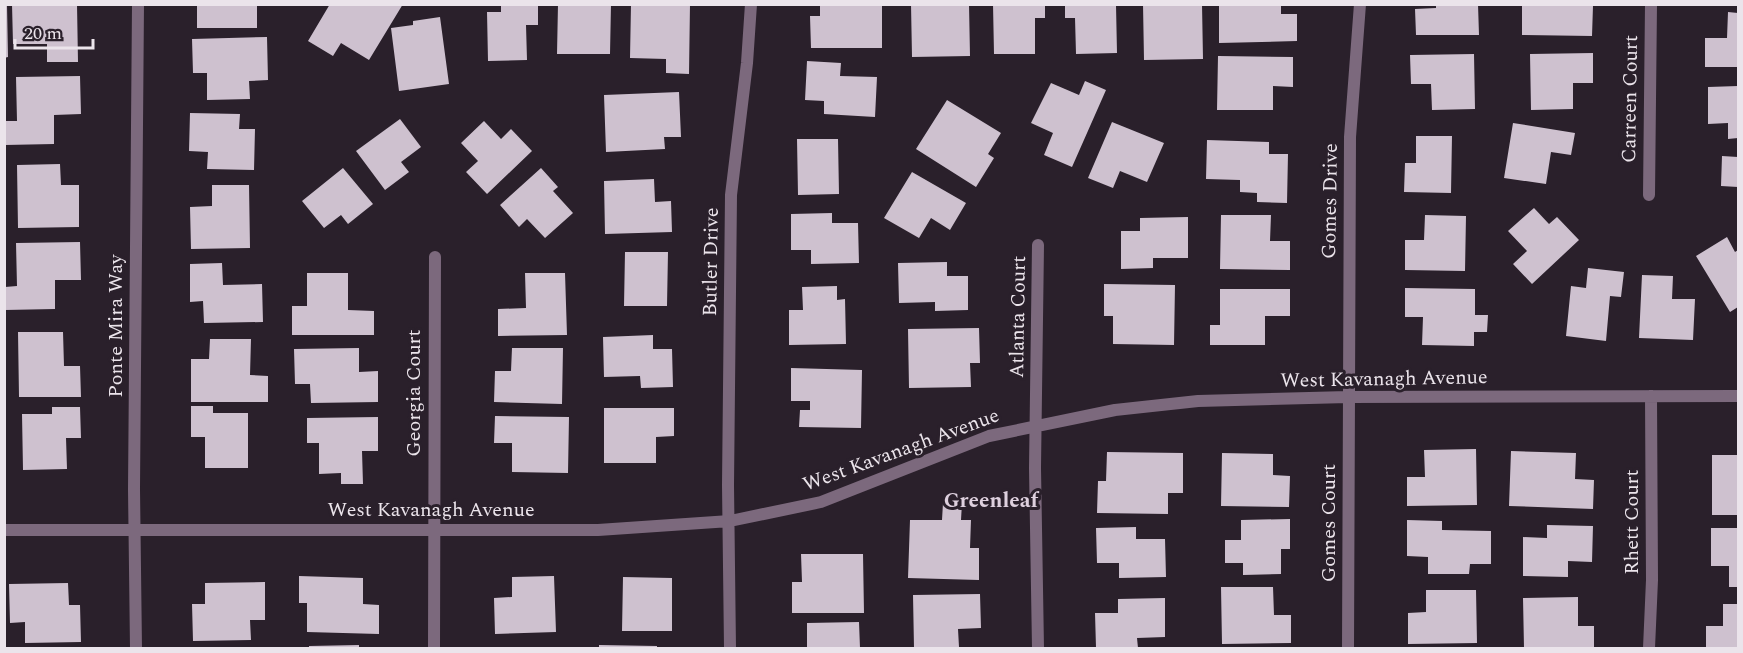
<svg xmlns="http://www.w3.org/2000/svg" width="1743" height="653" font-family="Spectral,serif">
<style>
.building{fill:#cec1cf}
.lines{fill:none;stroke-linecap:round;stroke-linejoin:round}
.street{stroke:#7c697d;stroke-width:12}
.labels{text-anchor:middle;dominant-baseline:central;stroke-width:6;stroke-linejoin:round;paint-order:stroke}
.street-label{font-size:20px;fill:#ebe4eb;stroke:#2a202b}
.neighbourhood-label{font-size:21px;font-weight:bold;fill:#ded0de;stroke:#2a202b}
</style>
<rect width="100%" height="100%" fill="#2a202b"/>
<path class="building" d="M12,4H77L78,62H47V44H13Z
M197,4H257V28H197Z
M330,4H403L369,60L341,43L333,56L308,41Z
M501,4H538V25H526L527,60L488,61L487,12H501Z
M558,4H611L610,54H557Z
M631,4H690L689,74L666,73V59L630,58Z
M820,4H882V48H811L810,16H820Z
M911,4H969L970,56L912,57Z
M993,4H1045V18H1035V54H994Z
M1065,4L1116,5L1117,53L1076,54L1075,18H1065Z
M1143,4H1202L1203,59L1144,60Z
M1219,4H1281V14H1297V41L1219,43Z
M1436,4H1478L1479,35H1416L1415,9L1436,8Z
M1522,4L1593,6L1592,36L1522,35Z
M4,5H7L8,57L4,58Z
M1728,12L1738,13V67H1705V38H1727Z
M440,17L449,84L399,91L391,28L413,25V21Z
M267,37L268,80L249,81L250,99L207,100V73H193L192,39Z
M1593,53V83H1573V109L1531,110L1530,54Z
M1474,54L1475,109L1432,110L1431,84H1411L1410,55Z
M1218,56L1293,57V87L1273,86V110H1217Z
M807,61L841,63L840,76L877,77L875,117L824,114V101L805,100Z
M80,76L81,114L54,115V144L5,145V121H17L16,77Z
M1085,81L1106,90L1072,167L1044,155L1053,133L1031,123L1051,83L1079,95Z
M1738,86V138L1728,139V123L1708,124V87Z
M679,92L681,137H664L665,149L606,152L604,95Z
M947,100L1001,133L988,154L994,158L976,187L916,149Z
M190,113L240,114L239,129H255L254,170L207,169L208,152L189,151Z
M400,119L421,147L401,162L409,172L385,190L356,151Z
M484,121L501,139L511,129L532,151L487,194L466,172L478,161L461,143Z
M1112,122L1164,143L1147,182L1120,171L1113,188L1088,178Z
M1513,123L1575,133L1571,155L1551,152L1546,184L1504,178Z
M1416,136H1452L1451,193L1404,192L1405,163H1416Z
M797,139H838L839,194L798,195Z
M1207,140L1269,142V154H1288L1287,203L1257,202V193L1240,192V180L1206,179Z
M1722,156L1738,157V187L1721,186Z
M60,164L61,185H79V227L18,228L17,165Z
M343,168L373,204L348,224L341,215L324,228L302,201Z
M541,168L558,187L553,191L573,213L545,238L527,219L519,227L500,205Z
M912,172L966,203L950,230L931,218L919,238L884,218Z
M654,179L655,202L671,201L672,232L605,234L604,181Z
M212,185H249L250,248L191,249L190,207L212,206Z
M1534,208L1549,224L1557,217L1579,240L1532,284L1513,264L1527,251L1508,231Z
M832,213V223H858L859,263L811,264V250H791V214Z
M1221,215H1271L1270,241H1290V270L1220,269Z
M1425,215L1466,216L1465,271L1405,270V240H1424Z
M1188,217V258H1153V268L1121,269V231H1140V218Z
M1727,237L1735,252L1738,250V307L1730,312L1696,256Z
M80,242L81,280H55V309L5,310V287L17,286L16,243Z
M625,252H668L667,306H624Z
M947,262V276H968V310L935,311V302L899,303L898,263Z
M222,263L223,285L262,284L263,322L204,323L203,301L190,302V264Z
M1588,268L1624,272L1621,297L1610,296L1606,341L1566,336L1571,286L1586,288Z
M307,273H348V310L374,311V335H292V306H307Z
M525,273H565L567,335L498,336V309L526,308Z
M1642,275L1673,276L1672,299H1695L1693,340L1639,338Z
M1104,284L1175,285L1174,345L1113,344V316H1104Z
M837,286V300L845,299L846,344L789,345V310H803L802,287Z
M1405,288L1475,289V315H1488L1487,332H1474V346L1422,345L1423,317H1405Z
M1220,289H1290V316H1265V345H1210V325H1220Z
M979,328L980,363H970L971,387L909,388L908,329Z
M18,332H63L64,366H80L81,397H19Z
M653,335V349H672L673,387L641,388L640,376L604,377L603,337Z
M210,339H251L250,375L268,376V402H191V359H209Z
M359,348V372L378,371V402L311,403L310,384H295L294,349Z
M512,348H563L562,404L494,402L495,371H511Z
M791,368L862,370L861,428L799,427L800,410H810V401H791Z
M191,406H213V413H248V468H205V437H191Z
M52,407H80L81,438H66L67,469L23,470L22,414H52Z
M604,408H674V436L656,437V463H604Z
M495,416L569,417L568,473L512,472V443H494Z
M378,417V451H362L363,484H341V473L319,474V443H307V418Z
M1476,449L1477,505L1407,506V477H1425L1424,450Z
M1511,451L1576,453L1575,479L1594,480L1593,509L1509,506Z
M1107,452L1183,453V493H1168V514L1097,513L1098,481H1106Z
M1222,453L1273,454V475L1290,476L1289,507L1221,506Z
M1712,455H1738V515H1712Z
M943,503H962L961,520H971L970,548H979V580L908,578L910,520H942Z
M1290,519V549H1281V574L1243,575V563H1225V540H1241V520Z
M1407,520L1442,521V530L1491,531V564H1470L1469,574H1428V557L1407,556Z
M1547,525L1593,526L1592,562L1568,561V577L1523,576V537L1547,538Z
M1136,527V539H1165L1166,577L1119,578V563H1097L1096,528Z
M1711,528H1738V587H1729V566H1711Z
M801,554H863L864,613H792V582H802Z
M299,576L363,578V604L379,605V634L307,632V603H299Z
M554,576L556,632L495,634L494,598L512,597V577Z
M623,577L672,578V631H622Z
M265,582V620H250L251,640L193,641L192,604H205V583Z
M68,583L69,605H80L81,642L25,643V622L10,623L9,584Z
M1221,587H1273L1274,615H1291V643L1222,644Z
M1426,590H1476L1477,643L1408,644V613L1426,612Z
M980,594L981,628L958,629L959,647L914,648L913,595Z
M1578,597V626H1594V648H1524L1523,598Z
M1165,598V637L1137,638L1138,648H1096L1095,613H1118V599Z
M1723,604H1738V648H1706V626H1723Z
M859,622L860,648H807V623Z
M359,645V648H309V646Z
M599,645L657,646V648H599Z"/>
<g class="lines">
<path class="street" d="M1649,195L1651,4
M1038,245L1035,468L1038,648
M4,530H598L730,521L821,502L989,436L1115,410L1198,401L1348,397L1738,396
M136,648L134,489L138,4
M434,648L435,257
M730,648L728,485L731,195L747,63L751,4
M1348,648L1350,137L1360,4
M1649,648L1652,580L1651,396"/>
</g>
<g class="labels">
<g class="street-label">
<text transform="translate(1630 99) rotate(-89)">Carreen Court</text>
<text transform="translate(1330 201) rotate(-89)">Gomes Drive</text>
<text transform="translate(711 262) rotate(-89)">Butler Drive</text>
<text transform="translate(1018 317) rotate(-89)">Atlanta Court</text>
<text transform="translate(116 326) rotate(-90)">Ponte Mira Way</text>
<text transform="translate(1384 379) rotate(-1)">West Kavanagh Avenue</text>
<text transform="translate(414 393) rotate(-90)">Georgia Court</text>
<text transform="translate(901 450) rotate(-20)">West Kavanagh Avenue</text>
<text x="431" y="510">West Kavanagh Avenue</text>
<text transform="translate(1632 522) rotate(-90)">Rhett Court</text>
<text transform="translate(1329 523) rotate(-90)">Gomes Court</text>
</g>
<g class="neighbourhood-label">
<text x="991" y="501">Greenleaf</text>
</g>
</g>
<rect width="1743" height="653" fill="none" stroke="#ebe4eb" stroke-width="12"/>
<path d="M15 39v9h78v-9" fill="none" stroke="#ebe4eb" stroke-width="3"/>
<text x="24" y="39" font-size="18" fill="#ebe4eb" stroke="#2a202b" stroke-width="4.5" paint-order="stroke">20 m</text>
</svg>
